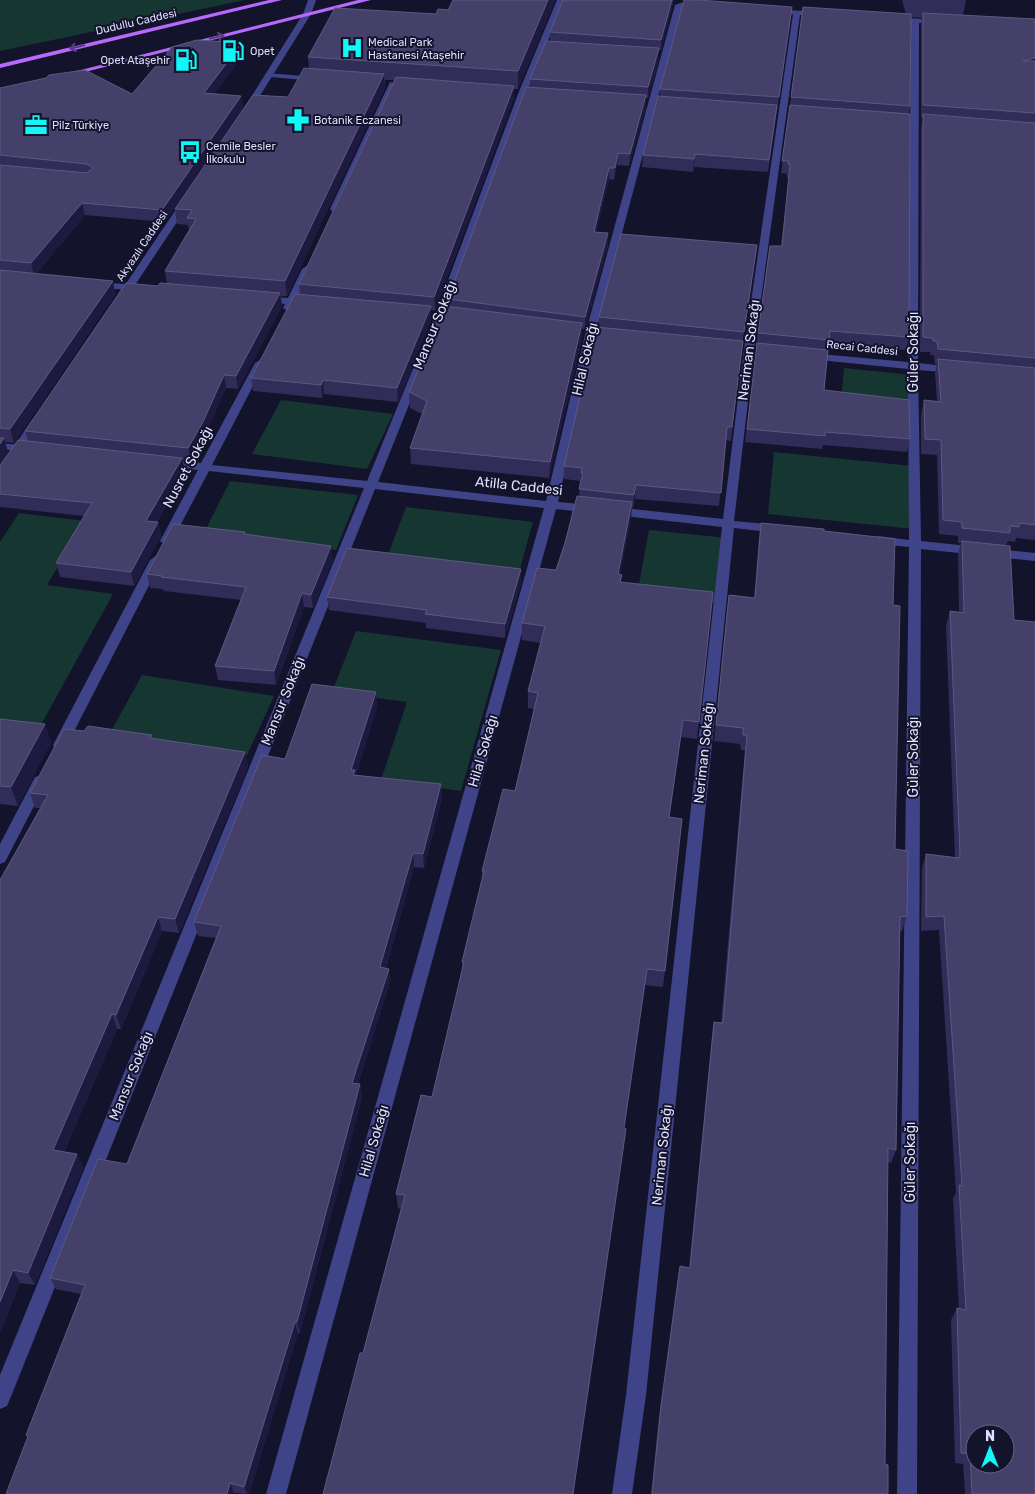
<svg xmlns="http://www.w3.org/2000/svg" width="1035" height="1494" font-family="Rubik,sans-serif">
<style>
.green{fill:#163632}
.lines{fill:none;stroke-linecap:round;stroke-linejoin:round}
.minor{fill:#3f4489;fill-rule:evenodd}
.tertiary{fill:#3f4489;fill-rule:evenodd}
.primary{fill:#b669fa;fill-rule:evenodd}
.wall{fill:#312c58}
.shaded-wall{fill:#1e1a3f}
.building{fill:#44406a;stroke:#5c5981;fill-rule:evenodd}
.oneway{stroke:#5d3a89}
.labels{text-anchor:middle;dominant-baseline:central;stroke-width:4;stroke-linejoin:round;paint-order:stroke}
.far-street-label{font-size:11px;fill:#dfdffe;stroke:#14132c}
.far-poi-label{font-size:11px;fill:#dfdffe;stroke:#14132c;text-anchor:start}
.street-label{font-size:14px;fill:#dfdffe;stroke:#14132c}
</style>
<rect width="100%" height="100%" fill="#14132c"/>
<path class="green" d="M0,0H245L0,51Z
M844,368L912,375L911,409L841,402Z
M281,400L393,414L367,469L252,454Z
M774,452L913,466L914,529L768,514Z
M230,481L358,495L336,550L203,535Z
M406,507L533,522L518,576L386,560Z
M19,513L85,521L47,585L113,594L37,732L0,727V542Z
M649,530L728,538L720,604L637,595Z
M356,631L501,650L461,791L381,780L407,702L332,692Z
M142,675L274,696L247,755L110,733Z"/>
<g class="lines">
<path class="minor" d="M557,0H565L526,94L445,315L378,482L546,501L585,335L675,5C682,1 698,2 704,6L700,8L682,7L595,335L558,502L591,505L597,509L591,513L556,509L286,1494H266L544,508L375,489L10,1399L7,1406L0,1409V1375L364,488L209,471L172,541L166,545L160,541L198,470L165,466L159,463L165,460L201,463L255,363L260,360L265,363L212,465L367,481L435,315L518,94Z
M771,9L820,12L824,14L820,16L800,15L754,350L734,521L777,525L783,529L777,533L734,528L646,1395L632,1494H612L626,1395L722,527L615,515L609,511L615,507L723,519L744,350L793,14L774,13H771Z
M891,17L939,20L943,22L939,24L919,23L918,363L955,367L960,370L955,373L918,370L921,541L1035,553V561L921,549L917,1494H897L909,547L878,544L872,540L878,536L909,540L908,369L809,359L804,356L809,353L908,362L911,22L891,21Z
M267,73L316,77L320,79L316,81L270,77H267Z
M390,82L397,84L340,209L338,211H332L330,209Z
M307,266L312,269L297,299L312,301V305H295L292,310L288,311L283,308L285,304L262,302L257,299L262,296L288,298L302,269Z
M95,282L141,285L146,288L141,291L92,287V283Z
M0,443L32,446L38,449L32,452L0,449Z
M156,556L162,560L67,745L65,749H55L53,745L150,560Z
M40,776L45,777L47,781L5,862L0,864V844L35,777Z"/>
<path class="tertiary" d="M308,0H316L311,14L251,110L244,112L243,110L303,14Z
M186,198L191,201L127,297L126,299H118L117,297L183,199Z
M36,419L41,422L4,477L0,478V467L32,420Z"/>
<path class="primary" d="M269,0H282L0,68V64Z
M358,0H371L69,76L65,74Z"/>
</g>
<path class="wall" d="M555,0L518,89H514V98L435,310H431V319L398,402L324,394L322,398L253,391L251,378L300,294L299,284L395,80H385V88L287,296H281L282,306L238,389L226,388L204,437L191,461L183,460L185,472L157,522H158L161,536L134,586L60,577L56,563L84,516L0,507V465L28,441L25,431L158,286L167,284L165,271L189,230L188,225L177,224L175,209L288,97L309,68L308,57L448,10Z
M563,0H673L672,8L661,50H659V59L648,98H646V107L629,166L617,165L614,180L609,179L596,232L608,245L585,329H582V339L549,478L411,464L410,448L422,414L410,408L409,392L448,306V299L530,87V79L550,41V32Z
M902,0H966L963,15L1035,19V540L1016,538L1015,542L1008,541L1006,545L1035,1494H965L963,1464L955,1463L951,1320L957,1308L959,1309L953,1198L956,1193L939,930L921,931L922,868L926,854L955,858L946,626L950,611L959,612L958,555L961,543H958V536L939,534L937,455L921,454V415L924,400L937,401L935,373L937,364H935L934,355H930V352H920L921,127L923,118H921V25L922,18L911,17L910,106L909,114V337L906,350L828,344L824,390L910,439L907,452L823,445L822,449L745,442L757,346H756L770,246H781L789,177H787V174L781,173L803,7L906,14Z
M792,7L768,172L694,167L693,172L642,167L643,155L660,96V89Z
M242,43L243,55L214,94L241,96L243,108L165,222L85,215L36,274L113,281L115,295L14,443L5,442L8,452L0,464V88L132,94Z
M757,245L742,345L731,441L725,440L719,506L635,499L633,508H632L631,519L620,575L621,582L713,592L697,739L681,737L669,817L682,819L663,987L645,985L624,1128V1144L363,1353L401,1209L398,1208L396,1194L432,1097L462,970V962L482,881V871L515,791L534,709L528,708V691L541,643L522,640V623L556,570L565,543L579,497L580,481L564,479V466L599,327V317Z
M761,523L824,531L893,605L895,849L907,916L902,931H900L896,1150L891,1163L887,1162L885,1464L888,1494H651L659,1417L678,1279L680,1266L689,1268L712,1036L714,1022L721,1023L745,750H741L740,744L714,741L727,610L729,595L754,598L759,538Z
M245,532L246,534L333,560L313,608L304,607L276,685L218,680L215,666L241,600L164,591L163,589L150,588L147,574Z
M521,569V583L505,638L426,628V623L329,610L327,597Z
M376,692L377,706L356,775L441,784L442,798L424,868L414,867L386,968L389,969L390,982L358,1084H360L362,1097L300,1333H298L249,1494L234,1493L28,1438L26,1435L81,1294L56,1289L50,1278L127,1164L216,938L198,936L194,922L285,759Z
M0,719L51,742L18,806L0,804Z
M153,739L245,752L248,767L179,933L162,931L121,1029H117L64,1152L77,1154L83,1168L35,1285L20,1283L0,1333V880L40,808H35L30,793Z"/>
<path class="shaded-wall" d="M548,0H555L518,89V71Z
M672,0V8L661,50V40Z
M242,43L243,55L206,105L204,93Z
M659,48V59L648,98V87Z
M1035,58V70L1023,61Z
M384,74L385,88L287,296L285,281Z
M514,86V98L435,310L434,297Z
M646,95V107L629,166L630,154Z
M241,96L243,108L165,222L162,210Z
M618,153L617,165L614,180L615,168Z
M695,154L694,167L693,172L694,159Z
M609,168V179L593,244L594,232Z
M82,203L85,215L34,276L31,263Z
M608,233V245L585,329V317Z
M113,281L115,295L14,443L10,429Z
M280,293L282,306L238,389L236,376Z
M431,306V319L398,402L397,388Z
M582,323V339L549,478L550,462Z
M224,375L226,388L204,437L191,461L188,448Z
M323,380L324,394L322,398L321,385Z
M4,438L8,452L0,464V444Z
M182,458L185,472L150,534L146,521Z
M636,485L635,499L633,508L634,495Z
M632,502L631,519L617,591L618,574Z
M158,522L161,536L134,586L131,572Z
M331,546L333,560L313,608L311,595Z
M521,569V583L505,638V624Z
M302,593L304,607L276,685L274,671Z
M376,692L377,706L356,777V784L351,770Z
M683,720L681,737L667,834L669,817Z
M45,724L51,742L18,806L11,787Z
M245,752L248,767L179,933L175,919Z
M441,784L442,798L424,868L423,854Z
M413,853L414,867L382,981L380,967Z
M158,917L162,931L121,1029L116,1015Z
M389,969L390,982L354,1096L352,1083Z
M647,969L645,985L622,1143L624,1128Z
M112,1014L117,1029L59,1163L53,1150Z
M360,1084L362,1097L300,1333L297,1322Z
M77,1154L83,1168L35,1285L28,1273Z
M13,1270L20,1283L0,1333V1302Z
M295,1322L298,1333L249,1494H247L244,1487Z
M230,1483L234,1493V1494H227Z"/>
<path class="building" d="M453,0H548L518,71L308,57L335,8L436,14L438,9L448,10Z
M563,0H672L661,40L550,32Z
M684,0H699L792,7L779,97L660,89Z
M803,7L911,14L910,106L791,97Z
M923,13L1035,19V58L1023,61H1035V113L923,105Z
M197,40L242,43L204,93L241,96L162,210L82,203L31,263L0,260V165L87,173L93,168L87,164L0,155V88L46,78L49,75L85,70L132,94L172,47Z
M546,41L659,48L648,87L530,79Z
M304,68L384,74L285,281L165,271L196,219L187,218L192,210L175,209L253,95L288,97Z
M396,77L514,86L434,297L299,284Z
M526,87L646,95L630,154L618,153L615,168H609L594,232L608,233L585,317L448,299Z
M658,96L777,105L769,160L695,154L694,159L643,155Z
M790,105L910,114L909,337L830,331L829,340L758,333L770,246H782L790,164H788L789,161H782Z
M923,114L1035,123V358L938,349L937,341H933V338L923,337Z
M621,234L757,245L744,332L599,317Z
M0,270L113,281L10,429L0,428Z
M126,283L158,286L160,283L280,293L236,376L224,375L202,424L188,448L25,431Z
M295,294L431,306L397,388L323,380L321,385L251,378Z
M445,306L582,323L550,462L410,448L427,401L409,392Z
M596,327L743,341L732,427H727L721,493L636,485L634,495L579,489L583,473H581L582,468L564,466Z
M757,343L828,350L824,390L909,400L910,439L825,432V436L747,429Z
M938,359L1035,368V525L1019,523V527L1010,526V533L962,528V522L943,520L941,440L925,439L924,400L941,402Z
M0,438H4L0,444Z
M18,440L182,458L146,521L158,522L131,572L56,563L92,503L0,494V465L1,464Z
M577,496L632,502L618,574L622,575L620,582L713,592L699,722L683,720L669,817L682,819L665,971L647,969L624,1128L626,1129L573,1494H323L360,1353H363L405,1195L396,1194L421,1095L432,1097L464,962H462L484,871H482L503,789L515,791L538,693L528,691L545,626L522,623L537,568L556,570L565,543Z
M761,523L824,529V531L895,539L893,605L900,606L895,849L908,851L907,916L900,917L896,1150L888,1148L885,1464L888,1465V1494H652L661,1406L680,1266L690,1268L714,1022L723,1023L747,735H743V728L716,725L729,595L755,598Z
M173,524L245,532L244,534L331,546L311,595L302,593L274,671L215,666L246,587L161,577L162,576L147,574Z
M962,541L1010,546L1014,620L1035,622V1494H972L970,1454L961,1453L957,1308L966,1310L959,1185L962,1186L944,916L926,917V854L959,858L960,854L950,611L964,613ZM975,1434H1005V1464H975Z
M347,548L521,569L505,624L425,614L427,610L327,597Z
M312,684L376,692L351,770H355L353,775L441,784L423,854L413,853L380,967L389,969L352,1083L360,1084L297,1322H295L244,1487L230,1483L227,1494H6L28,1436L26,1435L85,1285L50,1278L98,1159L127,1164L221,926L194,922L262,755L285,759Z
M0,719L45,724L11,787L0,786Z
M88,726L152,735L150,738L245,752L175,919L158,917L116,1015L112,1014L53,1150L77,1154L28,1273L13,1270L0,1302V880L48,795L30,793L64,729L84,731Z"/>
<defs><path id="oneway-shaft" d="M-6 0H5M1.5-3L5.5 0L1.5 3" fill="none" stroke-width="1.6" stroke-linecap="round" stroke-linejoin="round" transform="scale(1.25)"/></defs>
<g class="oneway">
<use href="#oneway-shaft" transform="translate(217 37) rotate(-14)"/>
<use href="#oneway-shaft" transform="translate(77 47) rotate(167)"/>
</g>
<defs>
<symbol id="hospital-bare" viewBox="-9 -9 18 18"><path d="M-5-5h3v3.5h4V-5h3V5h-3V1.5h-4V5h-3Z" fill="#11f7f7" stroke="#14132c" stroke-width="2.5" paint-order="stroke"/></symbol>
<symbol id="fuel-bare" viewBox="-9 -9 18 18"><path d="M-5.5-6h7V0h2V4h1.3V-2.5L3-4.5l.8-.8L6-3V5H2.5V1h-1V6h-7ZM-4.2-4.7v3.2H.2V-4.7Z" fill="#11f7f7" stroke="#14132c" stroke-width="2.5" paint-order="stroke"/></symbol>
<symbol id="pharmacy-bare" viewBox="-9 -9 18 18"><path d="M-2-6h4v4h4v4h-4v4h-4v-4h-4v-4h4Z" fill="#11f7f7" stroke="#14132c" stroke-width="2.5" paint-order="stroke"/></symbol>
<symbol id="office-bare" viewBox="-9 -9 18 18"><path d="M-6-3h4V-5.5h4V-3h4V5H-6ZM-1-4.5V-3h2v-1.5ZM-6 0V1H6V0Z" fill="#11f7f7" stroke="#14132c" stroke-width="2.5" paint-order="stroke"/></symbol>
<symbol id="bus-bare" viewBox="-9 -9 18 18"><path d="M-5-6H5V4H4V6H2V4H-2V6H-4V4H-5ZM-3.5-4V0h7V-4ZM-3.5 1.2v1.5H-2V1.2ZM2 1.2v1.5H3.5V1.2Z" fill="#11f7f7" stroke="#14132c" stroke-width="2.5" paint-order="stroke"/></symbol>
</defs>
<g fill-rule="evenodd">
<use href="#hospital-bare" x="336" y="32" width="32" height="32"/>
<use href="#fuel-bare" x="217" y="35" width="32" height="32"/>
<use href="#fuel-bare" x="170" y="44" width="32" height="32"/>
<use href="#pharmacy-bare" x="282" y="104" width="32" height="32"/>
<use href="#office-bare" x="20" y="109" width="32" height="32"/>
<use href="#bus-bare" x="174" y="136" width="32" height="32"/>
</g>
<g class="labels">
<g class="far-street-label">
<text transform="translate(136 22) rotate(-13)">Dudullu Caddesi</text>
<text transform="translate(142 246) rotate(-56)">Akyazılı Caddesi</text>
<text transform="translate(862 348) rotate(6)">Recai Caddesi</text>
</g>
<g class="far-poi-label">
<text x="368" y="42">Medical Park<tspan x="368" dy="13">Hastanesi Ataşehir</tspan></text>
<text x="250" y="51">Opet</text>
<text x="170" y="60" text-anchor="end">Opet Ataşehir</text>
<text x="314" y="120">Botanik Eczanesi</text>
<text x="52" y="125">Pilz Türkiye</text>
<text x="206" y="146">Cemile Besler<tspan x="206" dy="13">İlkokulu</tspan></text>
</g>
<g class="street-label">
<text transform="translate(435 325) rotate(-68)">Mansur Sokağı</text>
<text transform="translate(749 350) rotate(-83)">Neriman Sokağı</text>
<text transform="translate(913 352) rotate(-90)">Güler Sokağı</text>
<text transform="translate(585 359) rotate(-77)">Hilal Sokağı</text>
<text transform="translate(188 467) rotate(-62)">Nusret Sokağı</text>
<text transform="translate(519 486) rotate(6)">Atilla Caddesi</text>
<text transform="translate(283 701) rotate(-68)">Mansur Sokağı</text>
<text transform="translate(483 751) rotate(-74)">Hilal Sokağı</text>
<text transform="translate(704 753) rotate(-84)">Neriman Sokağı</text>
<text transform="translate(913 757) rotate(-90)">Güler Sokağı</text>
<text transform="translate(131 1076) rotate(-68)">Mansur Sokağı</text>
<text transform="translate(374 1141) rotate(-74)">Hilal Sokağı</text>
<text transform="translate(662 1155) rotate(-84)">Neriman Sokağı</text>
<text transform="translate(910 1162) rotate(-90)">Güler Sokağı</text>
</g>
</g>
<g transform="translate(990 1449)"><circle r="24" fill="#14132c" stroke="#656580"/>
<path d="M0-4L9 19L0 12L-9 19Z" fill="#11f7f7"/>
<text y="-8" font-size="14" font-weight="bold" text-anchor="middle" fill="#dfdffe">N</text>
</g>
</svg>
